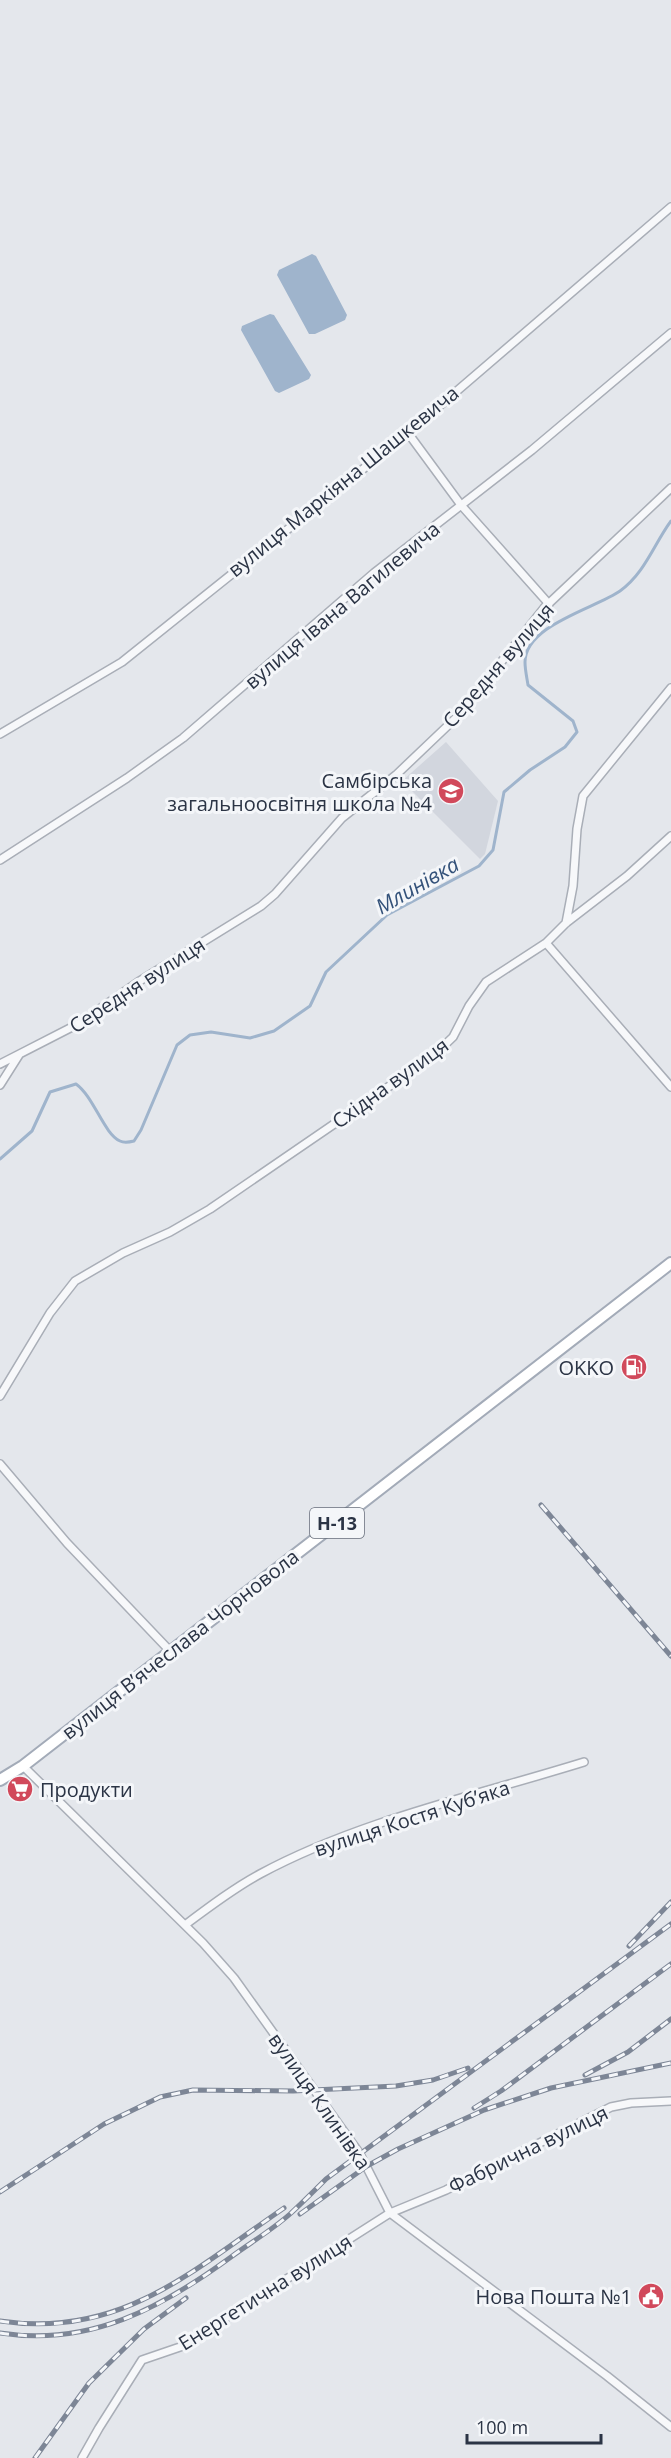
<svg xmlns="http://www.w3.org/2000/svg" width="671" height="2458" font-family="'Open Sans',sans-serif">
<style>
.built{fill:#d2d6de}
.water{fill:#9fb4cc}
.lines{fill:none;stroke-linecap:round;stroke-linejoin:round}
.stream{stroke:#9fb4cc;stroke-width:3}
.minor-casing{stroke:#a9aeb7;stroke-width:10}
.primary-casing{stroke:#a3abb8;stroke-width:14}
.minor{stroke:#f7f8fa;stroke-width:7}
.primary{stroke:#fff;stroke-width:10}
.rail-casing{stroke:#7d8696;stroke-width:5}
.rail{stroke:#f4f6f9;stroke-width:3;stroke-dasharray:9;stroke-linecap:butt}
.labels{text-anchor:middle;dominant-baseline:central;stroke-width:6;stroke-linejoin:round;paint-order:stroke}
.shield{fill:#f4f6f9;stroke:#676e7b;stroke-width:1.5}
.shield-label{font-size:18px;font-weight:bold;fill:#2b3445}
.street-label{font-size:20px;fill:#2b3445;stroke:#f4f6f9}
.poi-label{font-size:20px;fill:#2b3445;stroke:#f4f6f9;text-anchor:end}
.water-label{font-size:21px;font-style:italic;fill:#34527a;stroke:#f4f6f9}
</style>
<rect width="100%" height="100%" fill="#e4e7ec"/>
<path class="built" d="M446,742L498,801L485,854L480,859L402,781Z"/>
<path class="water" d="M312,254L316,256L347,315L345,320L315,334H309L277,275L279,270Z
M270,314L274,315L311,375L309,379L279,393L275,391L241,330L242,326Z"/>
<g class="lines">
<path class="stream" d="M0,1159L32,1131L50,1092L76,1084C94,1097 104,1134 120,1141C124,1143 130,1142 134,1141L141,1130L177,1045L190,1035L211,1032L250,1038L274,1031L310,1006L326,972L387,915L479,866L493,850L504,792L530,770L565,747L577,732L573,721L528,685C527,678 525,670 525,662C525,625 596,608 620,591C645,573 654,544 671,521"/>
<defs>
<path id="minor" d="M408,433L461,505L549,604
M0,734L122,662L408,433L671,207
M0,860L127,778L183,738L374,573L532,450L671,333
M566,923L573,886L577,829L583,796L671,688
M546,943L671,1087
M0,1064L78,1024L138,982L261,906L275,894L342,818L396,775L460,714L544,608L671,488
M0,1085L19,1055
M0,1396L50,1313L75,1281L123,1253L170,1232L210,1209L432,1057L453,1037L469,1006L486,982L546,943L566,923L627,876L671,836
M0,1464L67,1543L171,1652
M23,1766L203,1943L234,1978L360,2154L390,2213L607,2376L671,2427
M185,1925C209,1907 234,1888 260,1874C358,1821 478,1795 584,1762
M82,2458L99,2428L142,2360L180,2347L390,2213L446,2190L611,2107L631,2103L671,2101"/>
<path id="primary" d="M0,1780L23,1766L671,1263"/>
</defs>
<use href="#minor" class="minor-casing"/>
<use href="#primary" class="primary-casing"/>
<use href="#minor" class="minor"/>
<use href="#primary" class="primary"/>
<defs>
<path id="rail" d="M541,1505L671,1656
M629,1946L671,1902
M585,2075L628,2052L671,2019
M474,2108L501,2091L671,1964
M0,2192L104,2124L160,2097L193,2090L293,2091L396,2086L433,2080L468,2068
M300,2214L367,2166L398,2149L484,2110L551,2088L671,2063
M0,2321C120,2339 192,2271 284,2208
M0,2333C90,2347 161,2308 231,2257C250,2243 272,2230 290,2214C302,2203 314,2191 326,2179L671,1924
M35,2458L89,2383L144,2329L186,2298"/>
</defs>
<use href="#rail" class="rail-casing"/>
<use href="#rail" class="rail"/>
</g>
<defs>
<symbol id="school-disc" viewBox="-11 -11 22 22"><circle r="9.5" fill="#d1495b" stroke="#f4f6f9"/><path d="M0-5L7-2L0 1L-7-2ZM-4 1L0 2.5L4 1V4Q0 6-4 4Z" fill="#fff"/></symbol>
<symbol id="fuel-disc" viewBox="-11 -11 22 22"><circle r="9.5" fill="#d1495b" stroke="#f4f6f9"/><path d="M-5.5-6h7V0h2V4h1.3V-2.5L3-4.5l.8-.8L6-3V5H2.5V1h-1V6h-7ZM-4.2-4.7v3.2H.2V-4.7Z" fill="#fff"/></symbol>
<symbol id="supermarket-disc" viewBox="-11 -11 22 22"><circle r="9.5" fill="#d1495b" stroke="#f4f6f9"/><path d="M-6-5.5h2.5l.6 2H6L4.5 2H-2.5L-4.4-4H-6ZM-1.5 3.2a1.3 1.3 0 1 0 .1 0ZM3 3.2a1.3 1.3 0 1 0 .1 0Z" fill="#fff"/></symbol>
<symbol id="civic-disc" viewBox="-11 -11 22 22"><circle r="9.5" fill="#d1495b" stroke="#f4f6f9"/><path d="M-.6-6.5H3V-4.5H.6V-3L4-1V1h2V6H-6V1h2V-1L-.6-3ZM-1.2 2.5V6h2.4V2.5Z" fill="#fff"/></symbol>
</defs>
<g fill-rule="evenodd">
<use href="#school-disc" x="436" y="776" width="30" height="30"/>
<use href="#fuel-disc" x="619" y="1352" width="30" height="30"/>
<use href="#supermarket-disc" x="5" y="1774" width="30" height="30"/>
<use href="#civic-disc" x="636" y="2281" width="30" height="30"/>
</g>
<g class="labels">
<rect class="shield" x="310" y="1508" width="54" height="30" rx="4.5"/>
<g class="shield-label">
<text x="337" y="1523">Н-13</text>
</g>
<g class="street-label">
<text transform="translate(343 481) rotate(-39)">вулиця Маркіяна Шашкевича</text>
<text transform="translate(342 605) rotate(-40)">вулиця Івана Вагилевича</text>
<text transform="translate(498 665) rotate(-49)">Середня вулиця</text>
<text transform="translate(137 985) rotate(-33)">Середня вулиця</text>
<text transform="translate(390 1083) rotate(-36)">Східна вулиця</text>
<text transform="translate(180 1644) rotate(-38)">вулиця Вʼячеслава Чорновола</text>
<text transform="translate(412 1818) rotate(-18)">вулиця Костя Кубʼяка</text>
<text transform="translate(320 2101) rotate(55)">вулиця Клинівка</text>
<text transform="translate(528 2149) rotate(-26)">Фабрична вулиця</text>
<text transform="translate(265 2292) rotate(-32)">Енергетична вулиця</text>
</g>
<g class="poi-label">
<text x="432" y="780">Самбірська<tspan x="432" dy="23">загальноосвітня школа №4</tspan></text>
<text x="614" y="1367">OKKO</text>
<text x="40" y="1789" text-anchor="start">Продукти</text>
<text x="632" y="2296">Нова Пошта №1</text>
</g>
<g class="water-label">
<text transform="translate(417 885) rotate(-30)">Млинівка</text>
</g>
</g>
<path d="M467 2434v9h134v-9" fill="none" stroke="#2b3445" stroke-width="3"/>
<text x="476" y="2434" font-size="18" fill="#2b3445" stroke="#f4f6f9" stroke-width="4.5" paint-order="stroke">100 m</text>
</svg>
